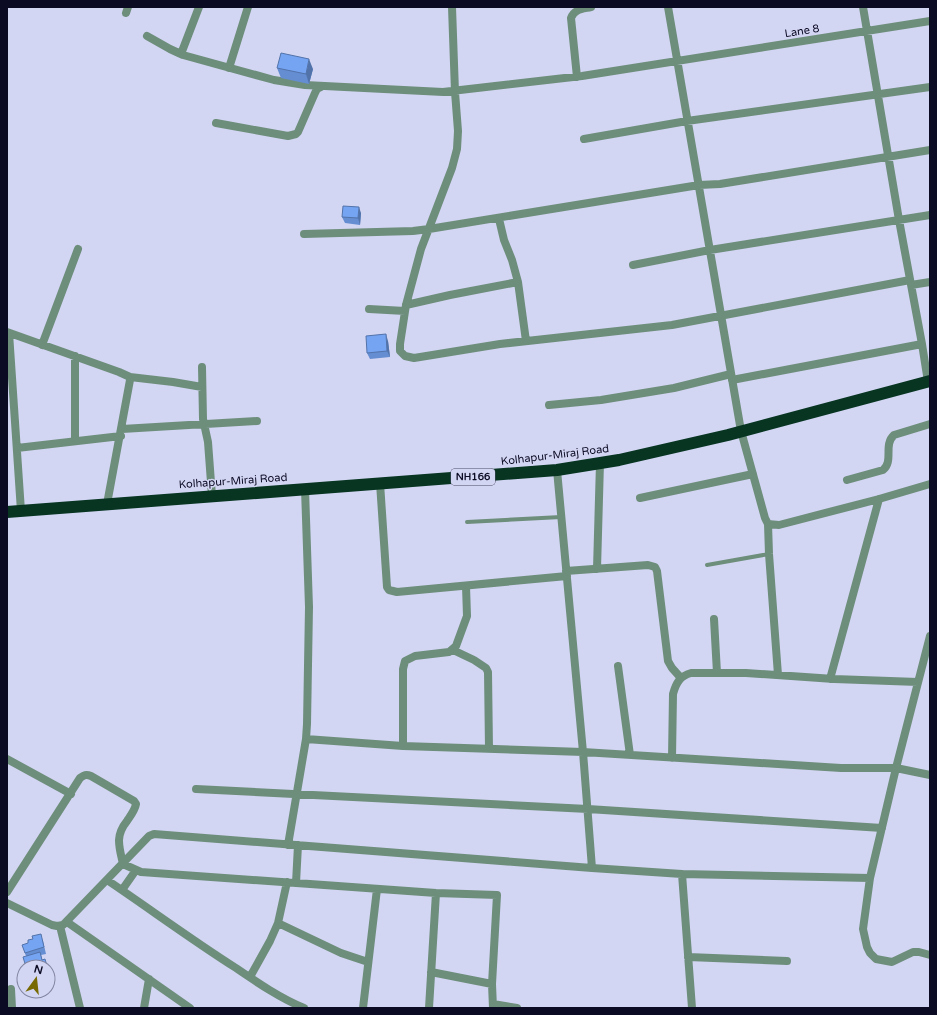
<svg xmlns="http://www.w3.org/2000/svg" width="937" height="1015" font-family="'Varela Round',sans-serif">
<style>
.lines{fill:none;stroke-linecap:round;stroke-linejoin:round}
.lane{stroke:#6e8e7c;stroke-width:4}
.street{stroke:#6e8e7c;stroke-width:8}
.highway{stroke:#073522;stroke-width:12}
.wall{fill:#658dd1}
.shaded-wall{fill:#5273aa}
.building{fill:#75a4f3;stroke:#5273aa}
.labels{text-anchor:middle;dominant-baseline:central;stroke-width:3;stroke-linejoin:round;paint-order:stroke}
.shield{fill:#d3d6f3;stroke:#484862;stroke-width:1}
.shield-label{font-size:10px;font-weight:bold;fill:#0c0b24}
.street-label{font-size:11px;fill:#0c0b24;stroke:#d3d6f3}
</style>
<rect width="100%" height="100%" fill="#d3d6f3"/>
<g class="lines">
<path class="lane" d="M467,522L561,517
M707,565L769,554"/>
<path class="street" d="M452,7L455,92L458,131L457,149L452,168L421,249L406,305L400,344V351L405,356L414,358L500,344L672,325L910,280
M668,7L741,431L765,518L768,524L779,525L879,499L930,484
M863,7L899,220L922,344L928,382
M126,13L128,7
M147,36L170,49L183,55L274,80L305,85L443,92L582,76L930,21
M181,54L199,7
M229,68L248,7
M577,77L571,18C574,9 583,9 591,7
M216,123L288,136L296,134L298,132L315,93L317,89L321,87
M584,139L687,121L930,87
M499,219L504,240L512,260L518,282L526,341
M304,234L413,231L429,229L699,185L720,184L930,150
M633,265L710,250L930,215
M911,285L930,282
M406,305L450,295L518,282
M369,309L405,311
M7,332L119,372L130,377V380L107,504
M9,333L21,511
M42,345L78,249
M75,356V441
M202,367L203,419L208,442L212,496
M130,377L173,382L202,387
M732,380L922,344
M549,405L601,400L674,388L731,374
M122,429L257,421
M17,448L121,436
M557,470L583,752L592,868L682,874L692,1008
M847,480L883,470C894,461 883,445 894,435L930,424
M380,483L387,587L389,590L397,592L567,576
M640,498L753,474
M768,524L769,554L778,675
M597,569L600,463
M566,571L648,565L655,567L657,571L668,661L672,668L681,678
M714,619L717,673
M930,636L896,768L870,878L863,929L867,947L870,953L876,959L892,962L913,952H919L930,955
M453,650L474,660L486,668L488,672L489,749
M618,666L630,755
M830,679L879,499
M306,739L403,746L583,752L841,768H896L930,775
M403,746V669L405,661L415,656L449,652L456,646L467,616L466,586
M672,758L673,694C676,683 680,676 691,673H746L834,679L918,682
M7,759L71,794
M196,789L588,809L882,828
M288,845L306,739L307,724L309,607L305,489
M682,874L870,878
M107,880C150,909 192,940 236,968C258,983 280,998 304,1008
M296,883L298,845
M122,890L136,870
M7,892L80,778C84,775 86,774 91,776L134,801L136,804C135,810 131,815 127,821C115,836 119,846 123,864L141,872L436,893L497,895L492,984L493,1008
M7,903L52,925L57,926L63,925L149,836L154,834L592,868
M67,922L190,1008
M278,923L341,953L368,962
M60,926L80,1008
M688,957L787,961
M431,972L492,984
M250,977L270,941L278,923L287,882
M11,989L12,1008
M493,1004L517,1008
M144,1008L149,979
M363,1008L377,889
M429,1008L436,893"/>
<path class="highway" d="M7,512L557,470L619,460L728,435L930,381"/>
</g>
<path class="wall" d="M277,68L313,69L309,84L281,78Z
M361,213L360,225L345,223L342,217Z
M388,341L390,357L370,359L367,353Z
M43,941L46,954L41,955L42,959L48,967H26V956L22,945Z"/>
<path class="shaded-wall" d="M309,59L313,69L309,84L306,74Z
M359,207L361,213L360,225L358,218Z
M386,334L388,341L390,357L387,351Z"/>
<path class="building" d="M281,53L309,59L306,74L277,68Z
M343,206L359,207L358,218L342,217Z
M386,334L387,351L367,353L366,336Z
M41,934L44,947L25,953L22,945L28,943V940L33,939L32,936Z
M40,952L42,960L45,959L47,966L42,967H26L23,957Z"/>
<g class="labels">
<rect class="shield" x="451" y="469" width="44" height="16" rx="3"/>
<g class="shield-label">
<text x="473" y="477">NH166</text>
</g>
<g class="street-label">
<text transform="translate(802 31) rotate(-9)">Lane 8</text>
<text transform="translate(555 455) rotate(-7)">Kolhapur-Miraj Road</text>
<text transform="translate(233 481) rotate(-4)">Kolhapur-Miraj Road</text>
</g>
</g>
<rect width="937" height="1015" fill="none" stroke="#0c0b24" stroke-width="16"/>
<g transform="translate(36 979) rotate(15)"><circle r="19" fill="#d3d6f3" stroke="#8385a0"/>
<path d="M0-3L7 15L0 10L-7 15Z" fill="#786a02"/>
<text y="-6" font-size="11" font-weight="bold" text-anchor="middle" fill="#0c0b24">N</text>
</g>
</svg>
